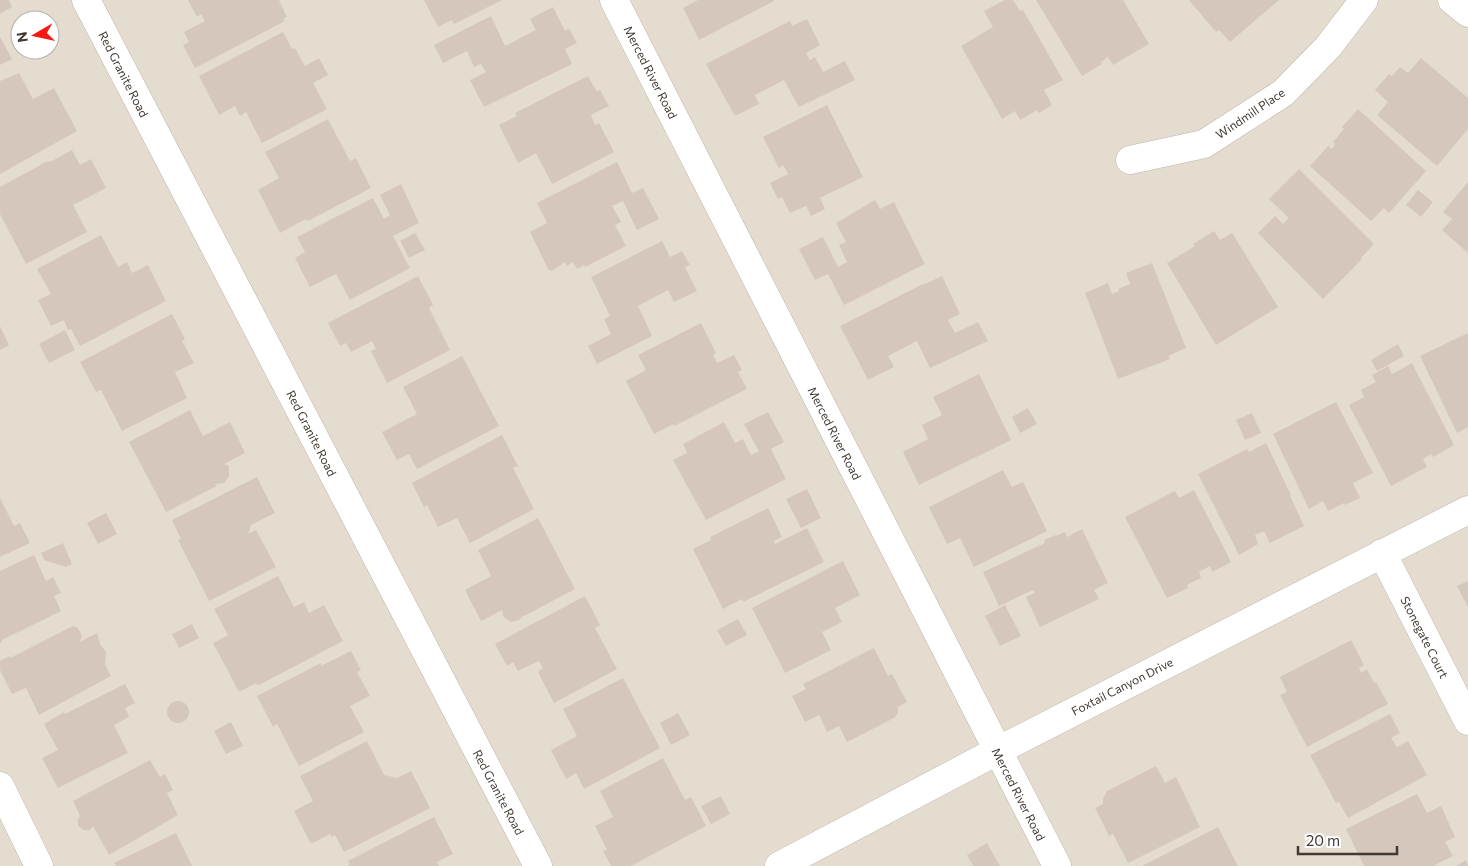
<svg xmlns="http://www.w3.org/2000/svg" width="1468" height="866" font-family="Commissioner,sans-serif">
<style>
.residential{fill:#e5dcd0;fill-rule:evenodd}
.building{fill:#d5c7bb}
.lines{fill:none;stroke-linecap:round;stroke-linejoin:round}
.street-casing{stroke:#bfb4a8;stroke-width:29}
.street{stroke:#fff;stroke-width:28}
.labels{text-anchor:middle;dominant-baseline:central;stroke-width:4;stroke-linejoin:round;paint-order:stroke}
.street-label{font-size:12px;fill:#423a33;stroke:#fff}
</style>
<rect width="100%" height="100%" fill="#f1eae2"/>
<path class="residential" d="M0,0H1468V866H0ZM20,20H50V50H20Z"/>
<path class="building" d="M0,0H9L12,7L0,14Z
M188,0H279L287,17L283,19L285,21L195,68L183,45L189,42L184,32L205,21L201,14L197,17Z
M424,0H502L454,24L452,20L438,27Z
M698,0H773L774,1L699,40L683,8Z
M1005,0H1013L1020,11L1023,10L1063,80L1044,90L1052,105L1039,113L1037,110L1020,120L1015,111L1002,119L961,46L993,27L984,11Z
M1036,0H1123L1149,44L1113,65L1108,57L1101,62L1102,64L1082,76Z
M1189,0H1279L1230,42L1219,30L1216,32Z
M553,7L565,31L569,28L577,43L565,49L572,64L484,107L470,80L486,72L481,64L474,67L467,51L443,63L434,45L491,16L505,46L536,30L530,19Z
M807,19L820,45L806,53L810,60L815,57L823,72L845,61L855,80L799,107L784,80L755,95L759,104L735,116L706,64L790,21L792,26Z
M283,32L292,49L295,48L305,66L319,58L328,75L313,83L327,109L262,143L246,112L240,116L235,106L219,115L199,76Z
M0,37L12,59L0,65Z
M1421,58L1468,98V129L1437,166L1377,115L1388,102L1375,90L1389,74L1392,76L1400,67L1408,73Z
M19,73L33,99L54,88L77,131L0,174V81Z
M588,76L597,92L600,90L609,106L591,115L595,125L599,123L614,152L552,184L536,153L518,163L499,125L517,116L515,113Z
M827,105L863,177L820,198L825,209L811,216L806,206L790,213L782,197L778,199L770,183L788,174L783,165L779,168L763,137Z
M1358,109L1426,171L1389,213L1384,208L1371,221L1310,166L1328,146L1332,149L1335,144L1333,142L1344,129L1342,127Z
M328,119L350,161L356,158L371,188L308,221L306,219L280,233L258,190L279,178L265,152Z
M72,150L80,165L91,159L106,188L73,205L87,232L26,264L0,214V187L46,162L52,161Z
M617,162L632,193L643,188L659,219L637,230L623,201L612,206L621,222L615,225L626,246L585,267L584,265L577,269L573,262L567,266L565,262L552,271L548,269L530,232L547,223L537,203Z
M1299,169L1374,244L1361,258L1362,259L1323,299L1258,233L1275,216L1283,224L1289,218L1269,199Z
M1468,182V253L1442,230L1452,219L1443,212Z
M401,184L419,223L393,236L410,268L350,300L336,274L310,287L295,258L305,252L297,237L373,198L384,219L390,215L380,195Z
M1418,190L1433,202L1421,217L1406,205Z
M875,200L880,209L894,202L925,264L844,305L828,274L815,280L799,249L823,237L838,267L847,262L839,245L846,242L836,223Z
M1214,231L1220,240L1232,233L1278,307L1216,345L1167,263L1195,246L1193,244Z
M415,233L425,250L409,258L400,241Z
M101,235L118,267L127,262L132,273L148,265L166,301L80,346L71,329L68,330L64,320L51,326L38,300L51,294L37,269Z
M662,241L670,257L682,251L690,265L685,267L697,291L674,302L668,290L638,306L652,336L597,364L588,346L611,334L604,319L610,316L591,277Z
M1152,263L1186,348L1168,356L1170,359L1118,379L1085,293L1108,283L1112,294L1119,291L1118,289L1130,284L1126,273Z
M418,276L433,305L429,308L450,350L387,383L371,351L376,349L372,341L351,352L346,343L340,346L328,323Z
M942,276L960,314L948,320L955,333L978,322L988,341L930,368L917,341L888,356L894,367L868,380L840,326L923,284V285Z
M172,314L185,339L182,341L194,363L175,372L187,398L122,431L101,390L96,392L80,362Z
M701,323L716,353L713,355L717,363L734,355L742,370L738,372L747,389L674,426V424L654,434L626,381L646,370L638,355Z
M0,326L9,345L0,350Z
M65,330L75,350L49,363L39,344Z
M1468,333V427L1457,433L1420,356Z
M1398,344L1404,356L1377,371L1371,360Z
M462,356L499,426L417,469L409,454L397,460L382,432L417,414L403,387Z
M1412,363L1454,445L1433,457L1431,454L1423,459L1427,467L1391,486L1349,405L1364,397L1361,390L1376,382L1372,375L1388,366L1392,374Z
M979,374L1011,440L919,485L903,452L928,439L922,425L942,415L933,397Z
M1336,402L1373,473L1353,483L1360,498L1345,505L1344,503L1328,511L1323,501L1309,509L1273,434Z
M1028,408L1037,424L1020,433L1012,417Z
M190,410L203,436L230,422L245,453L224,464L229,466V477L224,483L215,484L217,486L166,512L129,442Z
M768,412L784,442L771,449L786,479L706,520L673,460L687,453L683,444L724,422L735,443L743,439L751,455L759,451L744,424Z
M1252,413L1261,433L1245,440L1236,420Z
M502,435L518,466L513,468L534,509L470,543L457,518L438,527L427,505L424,507L412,483Z
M1266,443L1291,495L1290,496L1304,526L1270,543L1264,531L1255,535L1258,544L1239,555L1198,474L1247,449L1249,452Z
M1003,470L1012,487L1023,482L1047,531L974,567L960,538L947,544L929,507Z
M257,477L275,513L251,525L248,534L256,530L276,567L209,601L178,540L181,539L172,520Z
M807,489L821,518L801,528L786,499Z
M1194,490L1231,562L1212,572L1210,566L1199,572L1201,578L1187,585L1188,588L1167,598L1125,517L1175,491L1179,498Z
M0,498L14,526L20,523L30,543L0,557Z
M768,508L782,537L774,541L775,544L807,528L824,562L743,602L742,599L723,609L693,549L711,540L710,537Z
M106,513L117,534L98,544L87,523Z
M538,518L575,589L524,616V615L519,620L510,622L503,616L502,610L481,621L465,590L491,576L478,550Z
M1082,529L1108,583L1094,590L1099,599L1040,627L1026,597L1035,593L1033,590L999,606L983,572L1045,543L1044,540L1056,535V536L1065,532L1067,537Z
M63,543L72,564L66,567L44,560L41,553Z
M34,555L46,581L53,577L61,593L54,596L61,611L2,640V642L0,643V571Z
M843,561L860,595L835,608L842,622L822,632L831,650L785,673L752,608Z
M278,576L294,607L304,602L309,613L324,605L343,641L257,686L256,683L239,692L213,643L228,635L214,609Z
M1468,581V607L1457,586Z
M585,596L600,625L595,628L617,669L554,703L538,672L543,668L539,661L518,671L513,662L507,666L495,644Z
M1005,605L1021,636L1000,646L985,616Z
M738,619L747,635L726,646L717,630Z
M192,624L199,638L179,648L172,634Z
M73,626L78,628L82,636L80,642L97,633L100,644L106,652L105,665L111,676L39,715L26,688L12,694L0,670V661L10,656V658Z
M1351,640L1364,665L1359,668L1361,673L1367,669L1374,683L1376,682L1388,704L1307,747L1280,695L1287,692L1280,677Z
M874,648L888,676L892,674L907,702L898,707V713L894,718L847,742L839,726L827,732L819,715L805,722L792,696L806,689L803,684Z
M351,651L361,670L357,672L370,696L350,706L364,732L299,766L277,724L273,727L257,696L321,663V666Z
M623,678L660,748L584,789L576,773L566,779L551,750L577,736L563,709Z
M125,684L135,703L125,708L129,717L114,725L128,753L58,788L42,758L58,750L44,724L64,712L65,714Z
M167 712a11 11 0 1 1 22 0a11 11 0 1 1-22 0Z
M678,713L690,735L671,745L660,723Z
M1390,714L1400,733L1391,738L1397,747L1408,741L1427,775L1348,818L1339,802L1336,803L1310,755Z
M231,722L243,746L226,754L214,731Z
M367,741L384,775L397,778L411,771L430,808L344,852L335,835L332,837L330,834L311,844L294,811L313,801L300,776Z
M663,758L685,800L691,797L706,826L631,866H611L603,851L607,850L595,826L613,817L600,791Z
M150,760L160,777L165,774L173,790L167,793L178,815L109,855L93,826L90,830H83L78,826V819L80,816L73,801Z
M1156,766L1165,783L1176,777L1200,827L1128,863L1113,834L1109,836L1095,808L1103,804V799L1107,791Z
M1417,794L1427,813L1441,806L1455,837L1445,842L1453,856L1433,866H1364L1346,829Z
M721,796L730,814L711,824L701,806Z
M434,817L453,854L437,862L439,866H347L350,864L348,861Z
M1218,827L1238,866H1142Z
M176,833L192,866H116L114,863Z
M987,843L1000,866H973L967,855Z
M1466,860L1468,866H1456Z"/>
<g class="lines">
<defs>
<path id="street" d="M86,0L538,866
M614,0L1057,866
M1452,0L1468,13
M1130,160L1204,144L1283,93L1328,47L1364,0
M1382,553L1468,721
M0,786L39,866
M779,866L997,751L1468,510"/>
</defs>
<use href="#street" class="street-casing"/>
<use href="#street" class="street"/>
</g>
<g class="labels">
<g class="street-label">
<text transform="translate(651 72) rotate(63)">Merced River Road</text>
<text transform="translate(124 74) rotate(63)">Red Granite Road</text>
<text transform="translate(1250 113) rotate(-34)">Windmill Place</text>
<text transform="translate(312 433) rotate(63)">Red Granite Road</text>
<text transform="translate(835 433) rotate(63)">Merced River Road</text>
<text transform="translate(1425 637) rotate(63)">Stonegate Court</text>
<text transform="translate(1122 686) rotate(-27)">Foxtail Canyon Drive</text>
<text transform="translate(499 792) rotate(62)">Red Granite Road</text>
<text transform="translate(1019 794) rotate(63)">Merced River Road</text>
</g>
</g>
<g transform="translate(35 35) rotate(261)"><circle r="24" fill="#ffffff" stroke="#b3b0ad"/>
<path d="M0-4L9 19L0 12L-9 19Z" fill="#f71713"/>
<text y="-8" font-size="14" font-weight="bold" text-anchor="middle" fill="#423a33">N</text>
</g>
<path d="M1298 846v8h99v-8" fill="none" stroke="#423a33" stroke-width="2.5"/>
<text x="1306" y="846" font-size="15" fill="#423a33" stroke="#ffffff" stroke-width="4" paint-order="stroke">20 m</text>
</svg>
